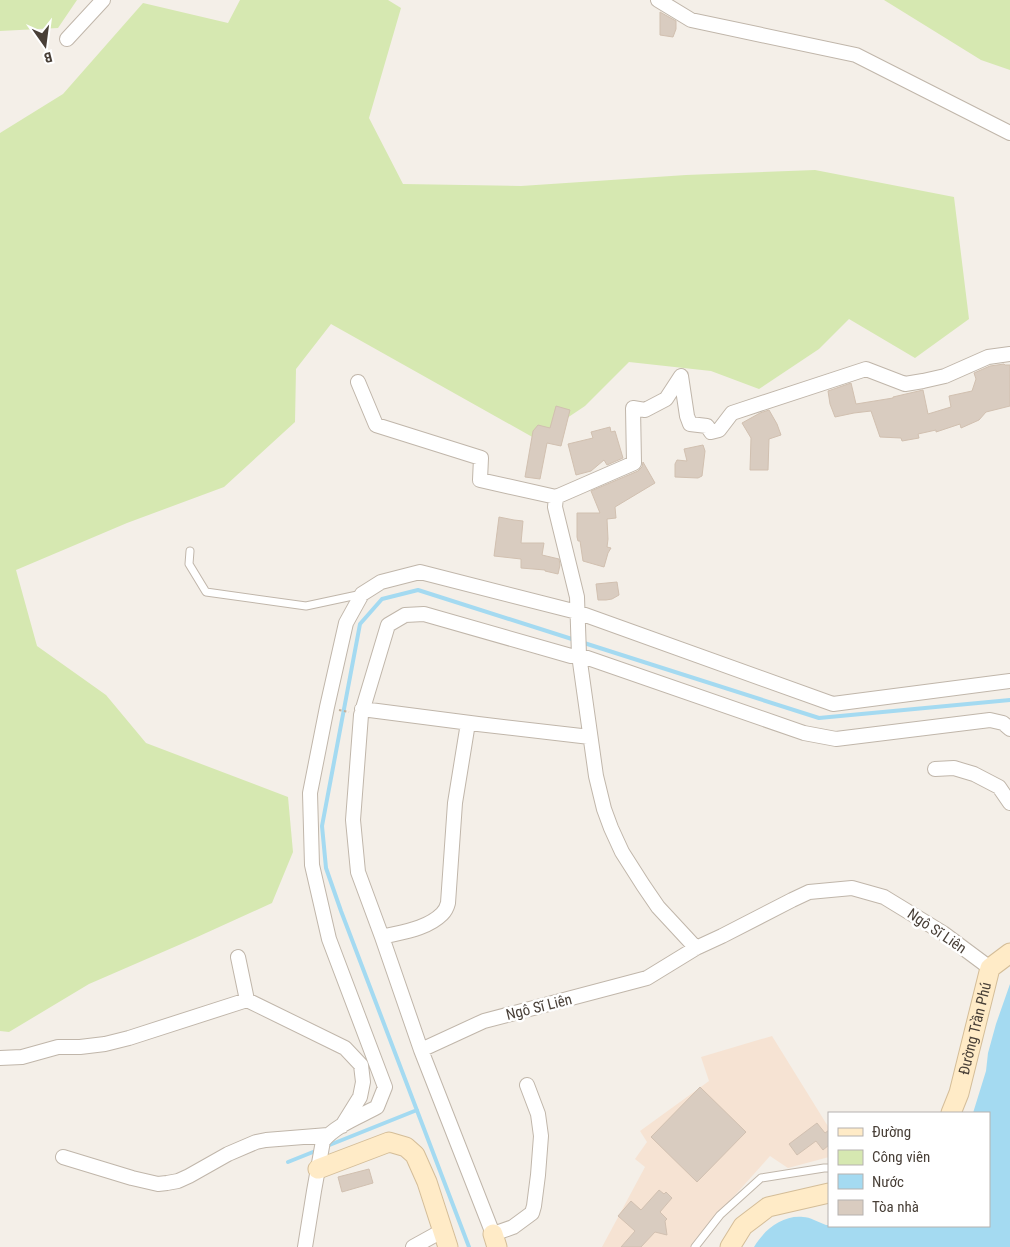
<svg xmlns="http://www.w3.org/2000/svg" width="1010" height="1247" font-family="'Roboto Condensed',sans-serif">
<style>
.commercial{fill:#f6e3d3}
.green{fill:#d6e8b1}
.water{fill:#a4daf1}
.lines{fill:none;stroke-linecap:round;stroke-linejoin:round}
.stream{stroke:#a4daf1;stroke-width:4}
.building{fill:#d9ccc0;stroke:#d1c0b0}
.lane-casing{stroke:#c0b6aa;stroke-width:9}
.street-casing{stroke:#c0b6aa;stroke-width:16}
.secondary-casing{stroke:#d4bd98;stroke-width:21}
.path{stroke:#c2b09c;stroke-width:2;stroke-dasharray:2.5 2.5;stroke-linecap:butt}
.lane{stroke:#fff;stroke-width:7}
.street{stroke:#fff;stroke-width:14}
.secondary{stroke:#ffebc7;stroke-width:19}
.labels{text-anchor:middle;dominant-baseline:central;stroke-width:5;stroke-linejoin:round;paint-order:stroke}
.street-label{font-size:15px;fill:#483f37;stroke:#fff}
</style>
<rect width="100%" height="100%" fill="#f4efe8"/>
<path class="commercial" d="M772,1036L829,1128V1157L788,1168L770,1156L711,1222L692,1247H602L645,1167L635,1159L647,1142L640,1131L709,1081L701,1057Z"/>
<path class="green" d="M0,0H77L58,28L0,31Z
M240,0H388L401,8L369,118L403,184L521,186L686,175L815,170L954,197L969,319L915,358L849,319L819,349L759,389L711,371L629,362L585,406L567,418L543,443L331,324L296,369L295,422L224,487L127,523L16,570L37,646L106,695L146,743L288,797L293,852L272,903L195,938L89,984L9,1032L0,1031V133L63,94L143,3L228,23Z
M884,0H1010V70L981,60Z"/>
<path class="water" d="M1010,984V1247H754C764,1230 782,1215 803,1217C810,1217 818,1222 826,1225H829V1226H989V1113H973L986,1071L988,1053L996,1024Z"/>
<g class="lines">
<path class="stream" d="M581,642L819,718L1010,700
M327,1146L417,1110
M288,1162L318,1150
M469,1247L341,911L326,868L322,826L360,624L382,599L418,590L575,640"/>
</g>
<path class="building" d="M660,12L676,21V29L673,37L660,35Z
M1004,364L1005,365H1010V406L986,412L979,420L961,428L960,424L936,432V430L918,434L919,438L902,441L901,438L880,437L871,411L854,413L835,417L830,404L828,391L851,383L856,404L893,398V397L923,390L928,414L951,407L949,396L972,391L976,379L974,373L990,366Z
M556,406L570,410L561,446L547,443L540,479L525,477L533,431L538,425L550,428Z
M769,410L777,424L781,435L769,439L768,470H750L751,438L742,423L760,413Z
M610,427L611,432L615,431L623,458L607,465L604,460L591,471L576,475L568,444L593,438L591,432Z
M703,445L705,451L702,476L698,478L675,477V464L677,460L687,461L684,449Z
M643,462L655,483L615,507L616,518L607,519L608,539L607,547L611,548L608,553L604,567L583,561L580,541H578L577,537V513H600L591,491L638,471L642,467Z
M499,517L514,520L523,521L521,543H544L542,555L559,559L560,565L558,574L545,571V570L521,568V559L494,556Z
M617,582L619,595L612,599L606,600H598L596,584Z
M700,1087L746,1132L697,1182L651,1137Z
M817,1123L825,1133L829,1130V1145L823,1150L816,1141L797,1155L789,1144Z
M369,1169L373,1183L342,1192L338,1177Z
M659,1190L664,1194L666,1192L672,1198L660,1212L667,1219L665,1221L667,1235L655,1232L641,1247H621L635,1231L618,1216L631,1201L641,1210Z"/>
<g class="lines">
<defs>
<path id="lane" d="M190,551L189,564L206,592L306,606L362,594
M695,1247L720,1215L761,1178L824,1168H829"/>
<path id="street" d="M658,0L691,20L856,55L1010,133
M67,39L103,0
M358,382L376,425L481,458L480,480L556,497
M362,709L478,724L590,737
M935,769L954,768L974,774L999,787L1010,803
M382,937C402,932 427,929 442,914C445,911 447,907 448,903L455,803L468,723
M696,948L658,907L643,885L622,852L611,828L604,809L596,776L579,655L577,597L555,507L556,497L634,463L633,408L645,410L666,399L681,376L687,416L690,424L707,426L711,432L719,430L732,413L866,369L905,384L923,381L945,376L988,357L1010,354
M238,957L247,1000
M421,1050L382,937L358,872L353,820L361,715L388,625L405,615L424,614L571,656L579,655L804,733L836,739L990,720L1003,723L1010,729
M0,1058L22,1057L58,1047H80L105,1044L129,1038L247,1000L345,1048L361,1065L363,1082L360,1097L342,1126
M527,1085L538,1114L541,1136L538,1175L534,1206L532,1213L513,1227L493,1234L421,1050L484,1021L647,978L696,948L722,936L792,900L809,892L852,888L884,897L943,933L990,968
M63,1157L132,1178L158,1184L167,1183L178,1181L189,1176L228,1154L256,1142L266,1140L328,1135
M305,1247L314,1191L323,1141C336,1125 359,1117 377,1107L385,1087L329,939L312,865L310,793L327,707L346,623L362,594L381,582L420,572L577,612L833,704L1010,681
M413,1247L442,1231"/>
<g id="secondary">
<path id="s1" d="M951,1113L959,1093L990,968L1010,953"/>
<path d="M318,1169L389,1142L406,1147L415,1155L427,1182L448,1247"/>
<path d="M493,1234L497,1247"/>
<path d="M730,1247L743,1226L768,1207L829,1193"/>
</g>
</defs>
<use href="#lane" class="lane-casing"/>
<use href="#street" class="street-casing"/>
<use href="#secondary" class="secondary-casing"/>
<path class="path" d="M339,710L349,712"/>
<use href="#lane" class="lane"/>
<use href="#street" class="street"/>
<use href="#secondary" class="secondary"/>
</g>
<g class="labels">
<g class="street-label">
<text transform="translate(937 931) rotate(34)">Ngô Sĩ Liên</text>
<text transform="translate(539 1007) rotate(-14)">Ngô Sĩ Liên</text>
<text stroke="none"><textPath href="#s1" startOffset="88">Đường Trần Phú</textPath></text>
</g>
</g>
<rect x="828" y="1112" width="162" height="115" fill="#ffffff" stroke="#b6b2af"/>
<rect x="838" y="1128" width="25" height="8" fill="#ffebc7" stroke="#b6b2af"/>
<text x="872" y="1137" font-size="15" fill="#483f37">Đường</text>
<rect x="838" y="1150" width="25" height="15" fill="#d6e8b1" stroke="#b6b2af"/>
<text x="872" y="1162" font-size="15" fill="#483f37">Công viên</text>
<rect x="838" y="1174" width="25" height="15" fill="#a4daf1" stroke="#b6b2af"/>
<text x="872" y="1187" font-size="15" fill="#483f37">Nước</text>
<rect x="838" y="1200" width="25" height="15" fill="#d9ccc0" stroke="#b6b2af"/>
<text x="872" y="1212" font-size="15" fill="#483f37">Tòa nhà</text>
<g transform="translate(45 45) rotate(166)" stroke="#ffffff" stroke-width="4" paint-order="stroke">
<path d="M0-4L9 19L0 12L-9 19Z" fill="#483f37"/>
<text y="-8" font-size="14" font-weight="bold" text-anchor="middle" fill="#483f37">B</text>
</g>
</svg>
